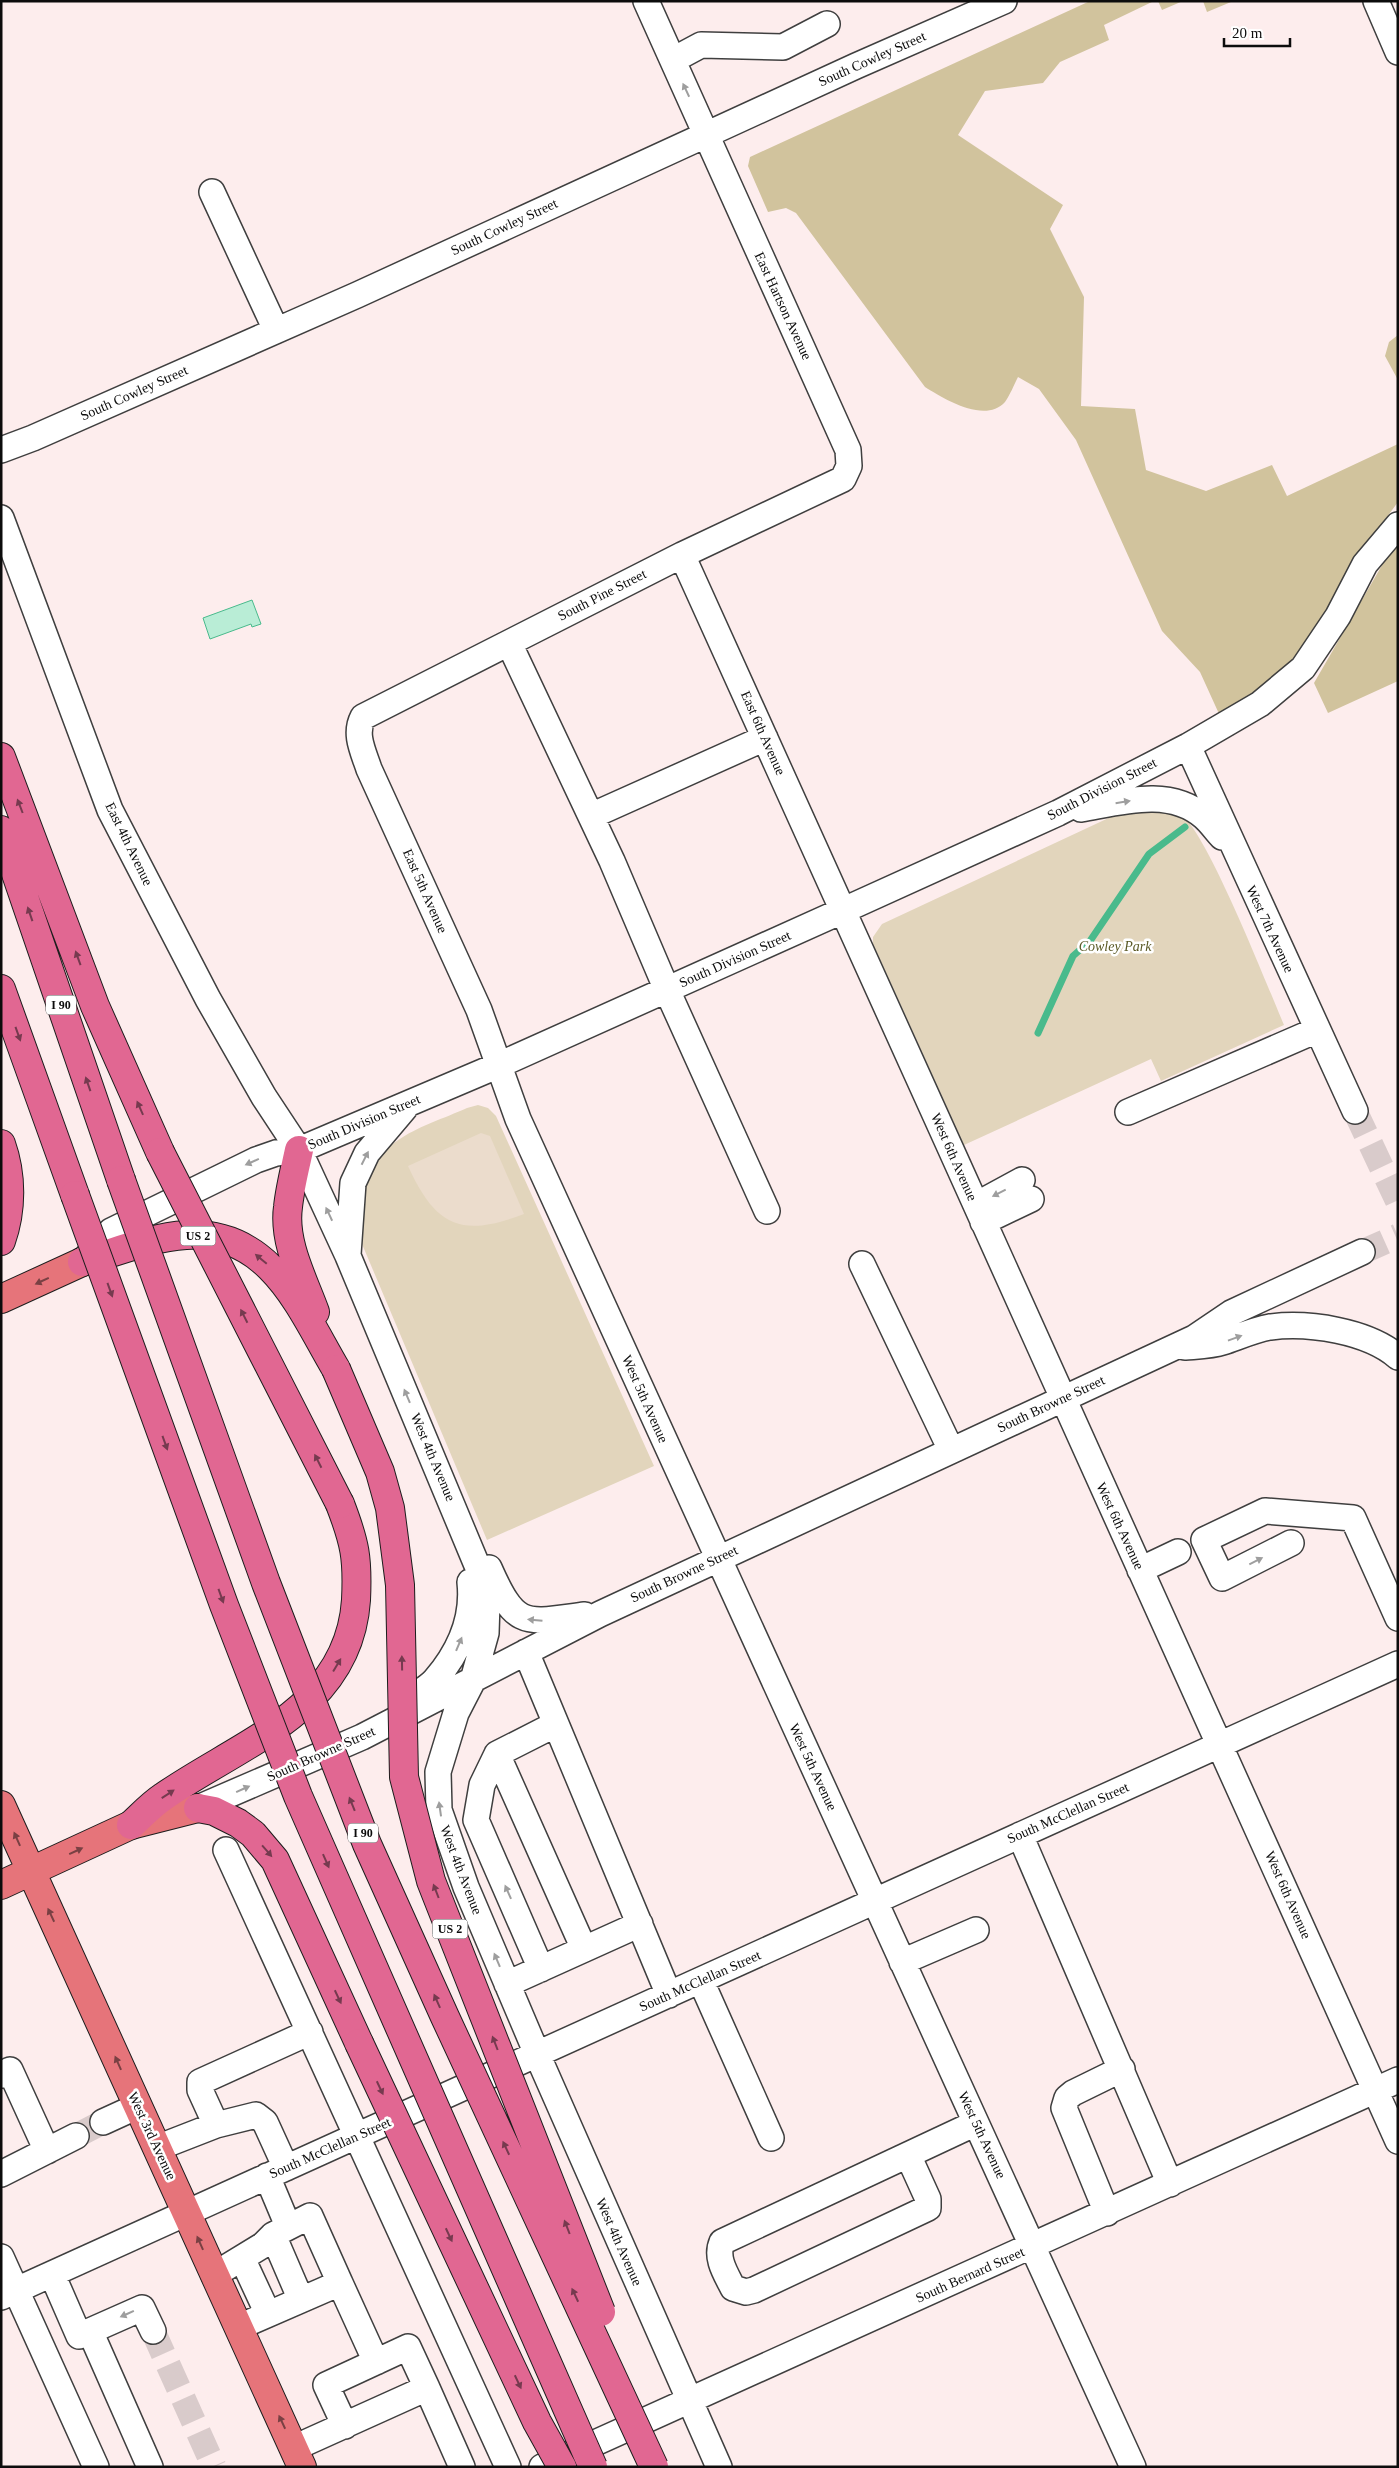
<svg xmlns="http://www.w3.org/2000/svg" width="1399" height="2468" font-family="Georgia,serif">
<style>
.green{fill:#e2d5bc}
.forest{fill:#d1c39d}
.pitch{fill:#ebdccc}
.water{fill:#b9edd6;stroke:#49ba8c}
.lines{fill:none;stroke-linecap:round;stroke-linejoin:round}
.stream{stroke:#49ba8c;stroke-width:7}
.minor-tunnel{stroke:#d9cbcb;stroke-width:25;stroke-dasharray:25 12;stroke-linecap:butt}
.minor-casing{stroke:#3f3f3f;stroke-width:28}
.major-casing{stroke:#1d1d1d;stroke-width:30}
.highway-casing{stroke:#1d1d1d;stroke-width:30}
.minor{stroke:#fff;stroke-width:25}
.major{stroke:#e6747a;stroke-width:28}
.highway{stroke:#e16792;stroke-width:28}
.highway-bridge-casing{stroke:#1d1d1d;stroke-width:30;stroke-linecap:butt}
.highway-bridge{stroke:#e16792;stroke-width:28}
.oneway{fill:#9e9e9e}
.oneway2{fill:#763a4f}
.oneway3{fill:#794043}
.labels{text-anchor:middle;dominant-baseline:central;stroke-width:5;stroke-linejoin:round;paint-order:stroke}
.shield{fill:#fff;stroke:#555;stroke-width:1}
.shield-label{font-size:12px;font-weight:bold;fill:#0c0c0c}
.street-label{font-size:14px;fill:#0c0c0c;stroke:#fff}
.park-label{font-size:14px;font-style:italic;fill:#5a5925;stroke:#fff}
</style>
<rect width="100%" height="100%" fill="#fdeded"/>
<path class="green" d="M1141,807C1152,809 1168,809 1179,813C1205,826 1269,990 1284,1025L1161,1081L1151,1059L964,1145L873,944V937L882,924L1115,815Z
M478,1105L488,1108L496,1116L654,1466L487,1540L362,1244C357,1222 359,1216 363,1195C375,1137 420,1129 467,1108Z"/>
<path class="forest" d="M1090,1H1154L1104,25L1109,40L1060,62L1043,83L985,91L958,135L1063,205L1050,229L1084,297L1081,406L1135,409L1146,470L1206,491L1272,465L1287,496L1398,444V502L1359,555L1310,642L1281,676L1220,716L1200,672L1162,631L1076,440L1039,389L1018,377C1014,385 1010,395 1005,402C985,424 944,399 925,387L796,213L786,208L768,212L748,166L750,157Z
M1158,1H1183L1162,10Z
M1203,1H1231V2L1207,12Z
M1398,335V380L1385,356L1389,342Z
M1398,546V681L1328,713L1314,683L1385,560Z"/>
<path class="pitch" d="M481,1133L490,1136L524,1214C461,1238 436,1227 408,1166Z"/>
<path class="water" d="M252,600L261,624L252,627L251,624L210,639L203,618Z"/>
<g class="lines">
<path class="stream" d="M1038,1033L1073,956L1090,941L1149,854L1185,827"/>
<path class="minor-tunnel" d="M1355,1111L1398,1202
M1362,1252L1398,1236
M76,2136L103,2122
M153,2331L214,2467"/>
<defs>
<path id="minor" d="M646,1L848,450L849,466L843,479L682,555L363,717C354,734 363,751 369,769L479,1010L518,1119L1133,2467
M1376,1L1398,52
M673,60L701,45L783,47L827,24
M212,192L276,330
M1,450L33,438L357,295L856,66L1004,1
M1,518L110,810L208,999L264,1097L299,1150L348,1256L484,1582L487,1603L486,1633L473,1680L456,1713L438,1772L439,1810L466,1887L537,2054L719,2467
M682,555C922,1083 1159,1613 1398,2141
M509,643L612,861L667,990L767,1211
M1188,746L1355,1111
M1081,809C1121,802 1170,787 1204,817C1211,823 1216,831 1222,837
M591,816L765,738
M1128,1112L1317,1030
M976,1205L1022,1180
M983,1222L1031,1199
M348,1254L353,1183L367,1153L405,1108
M82,1262L111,1231L256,1160L276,1153L299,1150L499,1065L844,910L1058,813L1188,746L1260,704L1303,668L1338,616L1365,564L1398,525
M862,1264L951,1450
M1185,1347C1197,1346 1211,1346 1223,1342C1238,1337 1254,1330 1270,1327C1309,1322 1368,1331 1398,1357
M1291,1543L1222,1578L1204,1540L1265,1511L1353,1518L1398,1618
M489,1568C516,1629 524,1623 585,1615
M1140,1570L1178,1552
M526,1652L669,1995
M407,1701C416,1694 428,1688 435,1680C459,1652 474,1618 470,1582
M497,1754L584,1949
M198,1808L362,1737L600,1614L1194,1338L1231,1313L1362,1252
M1020,1835L1170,2184
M226,1850L508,2467
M902,1962L976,1930
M541,1969L476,1820L482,1785L497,1754L556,1724
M701,1981L771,2138
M507,1984L640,1924
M1,2075L10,2070L47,2151
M103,2122L138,2106
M216,2125L200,2090V2082L310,2032
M157,2148L216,2125L256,2115L265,2122L286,2168
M908,2155L928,2199V2208L754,2290L746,2292L733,2288C726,2274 715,2258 722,2242L976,2123
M1,2174L76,2136
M267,2176L288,2226
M1107,2213L1064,2108L1067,2098L1073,2093L1122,2069
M273,2235L301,2300
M1,2257L96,2467
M242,2258L268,2314
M52,2274L79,2336L90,2331L150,2467
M214,2275L263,2245L273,2235L310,2216L340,2283
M1,2297L1398,1664
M239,2327L340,2283L376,2362
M90,2331L142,2308L153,2331
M427,2388L462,2467
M294,2448L427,2388L408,2347L326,2385L345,2426
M542,2467L1398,2080"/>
<path id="major" d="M1,1299L82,1262
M1,1805L302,2467
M1,1885L131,1825L198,1808"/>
<path id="highway" d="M1,757L95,1006L160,1152
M1,830L121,1180
M1,989L75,1195
M1,1144C12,1175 12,1210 1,1241
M299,1150C295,1169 290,1188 288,1207C283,1242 303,1279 315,1312
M82,1262C116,1252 152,1237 186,1235C271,1231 300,1308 336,1369
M198,1808L214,1811L238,1823L253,1834L275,1860L359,2043
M131,1825C141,1816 151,1805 163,1797C240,1743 349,1710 356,1600C358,1558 355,1543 340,1504"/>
</defs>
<use href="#minor" class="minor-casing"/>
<use href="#major" class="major-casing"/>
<use href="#highway" class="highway-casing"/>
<use href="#minor" class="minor"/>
<use href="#major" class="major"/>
<use href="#highway" class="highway"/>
<defs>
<path id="highway-bridge" d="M160,1152L340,1504
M121,1180L266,1583L367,1844L445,2017L654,2467
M75,1195L224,1605L298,1796L593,2467
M336,1369L380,1472L390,1508L400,1585L404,1777L431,1881L601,2312
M359,2043L537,2422L562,2467"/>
</defs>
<use href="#highway-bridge" class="highway-bridge-casing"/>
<use href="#highway-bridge" class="highway-bridge"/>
</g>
<defs><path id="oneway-solid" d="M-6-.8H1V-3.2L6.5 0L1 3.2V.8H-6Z" transform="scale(1.25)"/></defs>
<g class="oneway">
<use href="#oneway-solid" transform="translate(686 90) rotate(-115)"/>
<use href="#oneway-solid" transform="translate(1123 802) rotate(-9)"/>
<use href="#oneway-solid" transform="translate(365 1158) rotate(-63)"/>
<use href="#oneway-solid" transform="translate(252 1162) rotate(156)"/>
<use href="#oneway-solid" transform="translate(999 1193) rotate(153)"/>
<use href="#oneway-solid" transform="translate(329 1214) rotate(-115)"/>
<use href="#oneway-solid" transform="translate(1235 1338) rotate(-20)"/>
<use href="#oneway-solid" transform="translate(407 1396) rotate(-113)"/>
<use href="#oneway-solid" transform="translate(1256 1561) rotate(-27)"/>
<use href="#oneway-solid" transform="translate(535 1620) rotate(-175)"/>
<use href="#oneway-solid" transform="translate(459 1644) rotate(-67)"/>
<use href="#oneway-solid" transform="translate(243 1789) rotate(-24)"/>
<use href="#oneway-solid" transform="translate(440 1809) rotate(-98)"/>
<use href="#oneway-solid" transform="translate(508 1892) rotate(-114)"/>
<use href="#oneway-solid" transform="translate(497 1960) rotate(-113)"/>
<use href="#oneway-solid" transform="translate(127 2314) rotate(156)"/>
</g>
<g class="oneway2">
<use href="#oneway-solid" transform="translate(20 806) rotate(-111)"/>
<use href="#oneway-solid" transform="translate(30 914) rotate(-109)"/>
<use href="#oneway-solid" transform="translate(78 958) rotate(-110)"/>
<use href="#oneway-solid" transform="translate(18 1034) rotate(70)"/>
<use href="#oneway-solid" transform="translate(88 1084) rotate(-109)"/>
<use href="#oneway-solid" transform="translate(140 1108) rotate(-114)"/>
<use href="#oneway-solid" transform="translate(261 1259) rotate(-140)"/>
<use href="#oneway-solid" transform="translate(110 1290) rotate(70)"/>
<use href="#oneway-solid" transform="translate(244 1316) rotate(-117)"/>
<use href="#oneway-solid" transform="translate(165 1443) rotate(70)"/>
<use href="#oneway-solid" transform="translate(318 1461) rotate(-117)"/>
<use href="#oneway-solid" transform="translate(221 1596) rotate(70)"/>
<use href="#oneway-solid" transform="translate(402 1663) rotate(-91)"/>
<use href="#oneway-solid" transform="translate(337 1665) rotate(-59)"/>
<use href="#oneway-solid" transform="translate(168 1794) rotate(-33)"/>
<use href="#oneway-solid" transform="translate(352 1804) rotate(-112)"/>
<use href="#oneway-solid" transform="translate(267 1851) rotate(49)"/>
<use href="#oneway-solid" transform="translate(326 1861) rotate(66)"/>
<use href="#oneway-solid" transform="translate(436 1891) rotate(-111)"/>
<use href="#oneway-solid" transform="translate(338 1997) rotate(65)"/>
<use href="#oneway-solid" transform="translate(437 2001) rotate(-114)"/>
<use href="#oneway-solid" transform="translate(495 2043) rotate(-111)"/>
<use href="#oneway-solid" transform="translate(380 2088) rotate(65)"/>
<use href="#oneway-solid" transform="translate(506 2148) rotate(-115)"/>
<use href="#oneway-solid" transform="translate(567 2227) rotate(-111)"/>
<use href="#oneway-solid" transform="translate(449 2235) rotate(65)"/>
<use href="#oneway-solid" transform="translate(575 2295) rotate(-115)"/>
<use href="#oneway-solid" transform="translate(518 2382) rotate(65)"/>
</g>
<g class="oneway3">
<use href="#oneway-solid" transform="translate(42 1281) rotate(155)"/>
<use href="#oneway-solid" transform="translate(17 1839) rotate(-114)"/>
<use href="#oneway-solid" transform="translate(76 1851) rotate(-25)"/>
<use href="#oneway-solid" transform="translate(51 1915) rotate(-115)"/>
<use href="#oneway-solid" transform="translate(118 2063) rotate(-114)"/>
<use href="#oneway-solid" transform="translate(200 2243) rotate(-114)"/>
<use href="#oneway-solid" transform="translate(282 2422) rotate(-115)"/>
</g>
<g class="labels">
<g class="shield">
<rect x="46" y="995.5" width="30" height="19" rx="4"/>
<rect x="180.5" y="1226.5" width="35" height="19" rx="4"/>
<rect x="348" y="1823.5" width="30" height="19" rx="4"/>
<rect x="432.5" y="1919.5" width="35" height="19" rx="4"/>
</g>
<g class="shield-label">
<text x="61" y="1005">I 90</text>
<text x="198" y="1236">US 2</text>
<text x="363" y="1833">I 90</text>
<text x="450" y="1929">US 2</text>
</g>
<g class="street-label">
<text transform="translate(872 59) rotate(-24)">South Cowley Street</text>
<text transform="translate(504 227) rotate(-25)">South Cowley Street</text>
<text transform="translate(783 306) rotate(65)">East Hartson Avenue</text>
<text transform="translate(134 393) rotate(-24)">South Cowley Street</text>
<text transform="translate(602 595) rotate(-27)">South Pine Street</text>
<text transform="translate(763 733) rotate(66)">East 6th Avenue</text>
<text transform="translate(1102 789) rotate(-27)">South Division Street</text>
<text transform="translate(129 844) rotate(64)">East 4th Avenue</text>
<text transform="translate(425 891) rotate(66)">East 5th Avenue</text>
<text transform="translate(1270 929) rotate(65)">West 7th Avenue</text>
<text transform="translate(735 959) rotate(-24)">South Division Street</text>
<text transform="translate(364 1122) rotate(-23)">South Division Street</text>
<text transform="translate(954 1157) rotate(66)">West 6th Avenue</text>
<text transform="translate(645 1399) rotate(66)">West 5th Avenue</text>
<text transform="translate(1051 1404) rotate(-25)">South Browne Street</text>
<text transform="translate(433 1457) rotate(67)">West 4th Avenue</text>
<text transform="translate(1120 1526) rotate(65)">West 6th Avenue</text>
<text transform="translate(684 1574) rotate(-25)">South Browne Street</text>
<text transform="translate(321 1754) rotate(-24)">South Browne Street</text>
<text transform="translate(813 1767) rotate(65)">West 5th Avenue</text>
<text transform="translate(1068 1813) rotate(-24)">South McClellan Street</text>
<text transform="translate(461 1870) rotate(69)">West 4th Avenue</text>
<text transform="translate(1288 1895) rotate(66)">West 6th Avenue</text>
<text transform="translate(700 1981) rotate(-24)">South McClellan Street</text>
<text transform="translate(982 2135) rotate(65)">West 5th Avenue</text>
<text transform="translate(152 2136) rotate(65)">West 3rd Avenue</text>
<text transform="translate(330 2148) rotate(-24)">South McClellan Street</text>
<text transform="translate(619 2242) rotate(66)">West 4th Avenue</text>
<text transform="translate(970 2275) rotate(-24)">South Bernard Street</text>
</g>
<g class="park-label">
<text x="1115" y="946">Cowley Park</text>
</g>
</g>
<rect width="1399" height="2468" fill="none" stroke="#0c0c0c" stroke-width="5"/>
<path d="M1224 38v8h66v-8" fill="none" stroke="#0c0c0c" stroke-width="2.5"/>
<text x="1232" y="38" font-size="15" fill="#0c0c0c" stroke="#ffffff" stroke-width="4" paint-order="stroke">20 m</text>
</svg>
